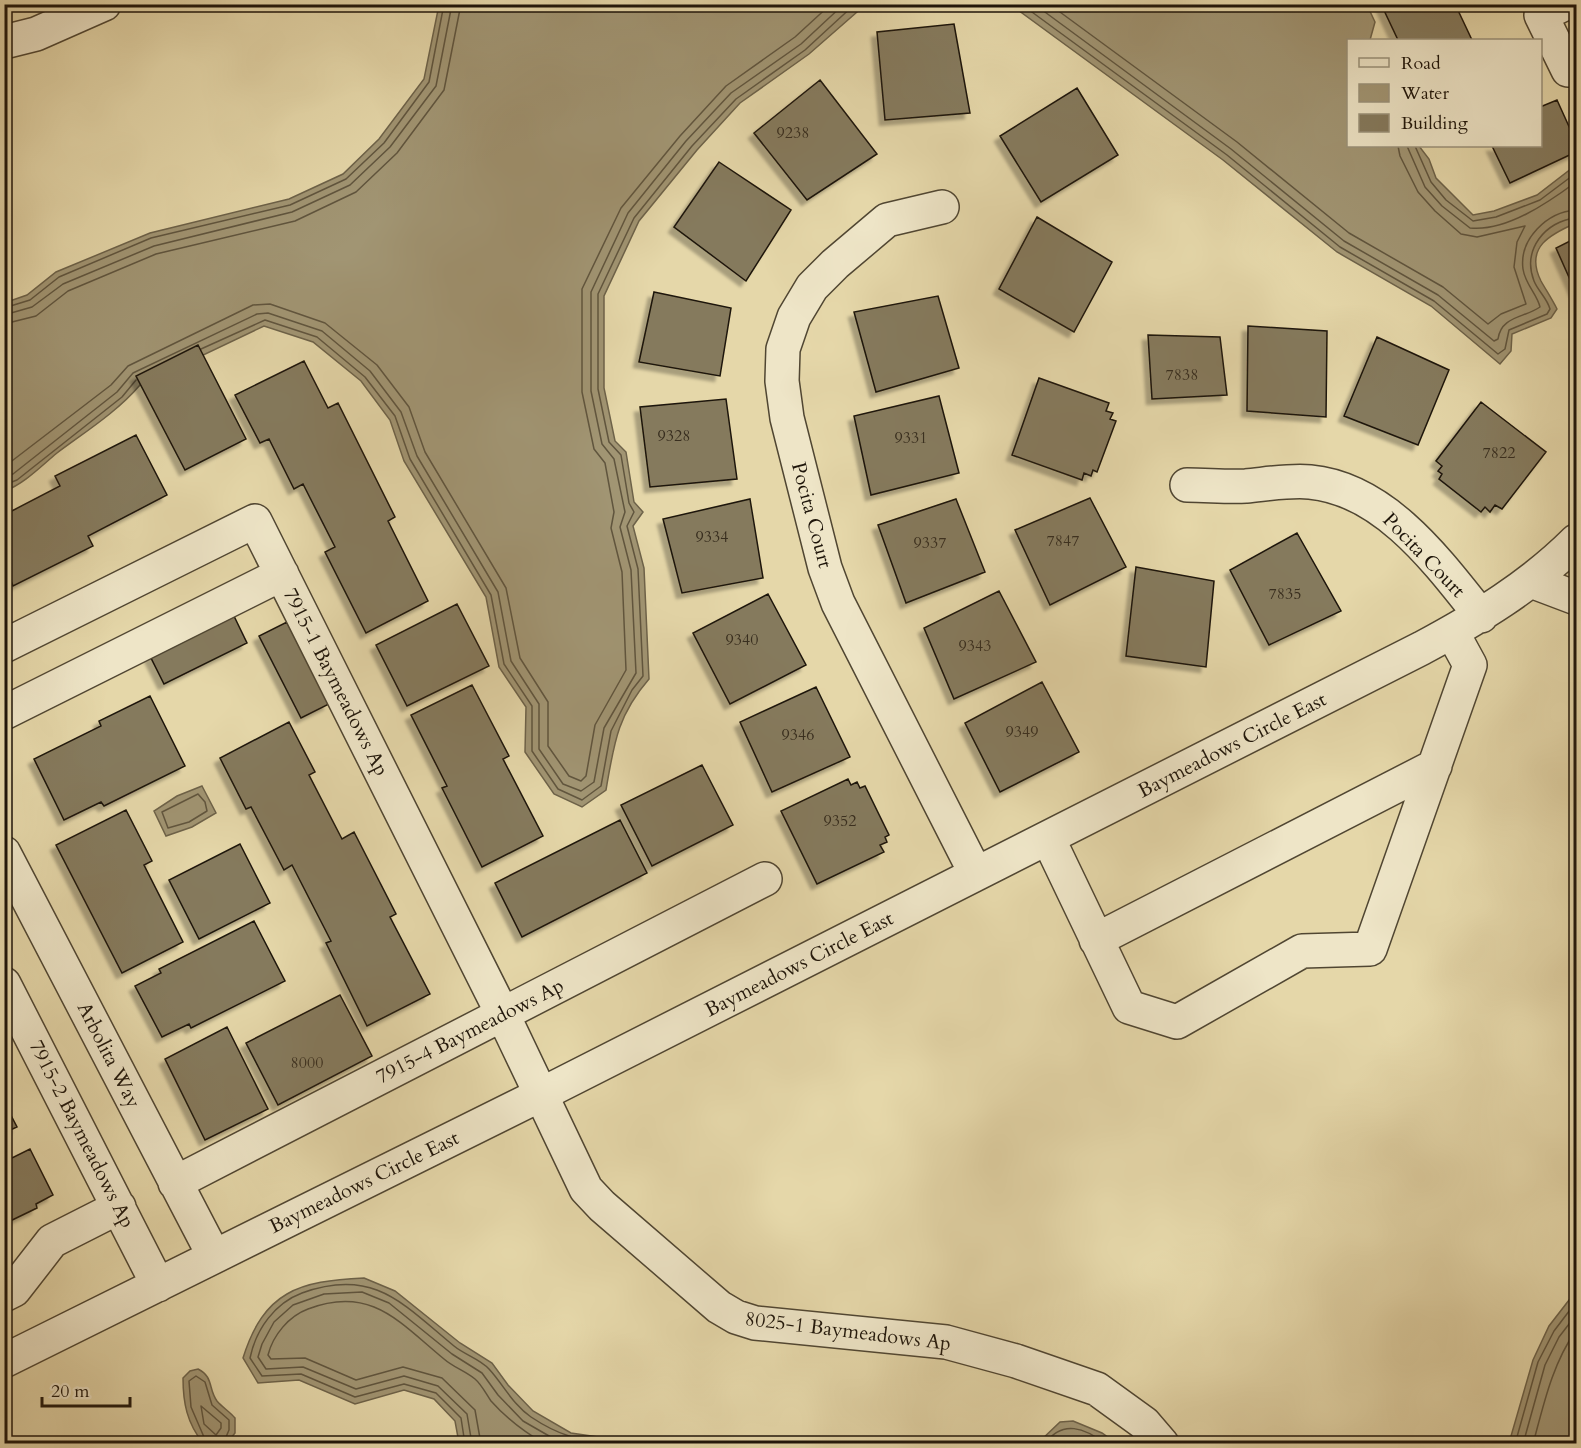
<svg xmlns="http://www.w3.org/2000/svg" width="1581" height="1448" font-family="Cardo,serif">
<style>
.water{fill:#a19573;stroke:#6d6249;stroke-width:1.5}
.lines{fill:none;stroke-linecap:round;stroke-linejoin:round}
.shore{stroke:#60553e;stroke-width:1.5}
.building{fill:#857a5d;stroke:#1e150a;stroke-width:1.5;filter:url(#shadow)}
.minor-casing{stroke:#504632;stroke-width:36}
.minor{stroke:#eee5c7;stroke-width:33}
.labels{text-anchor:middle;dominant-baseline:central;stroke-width:5;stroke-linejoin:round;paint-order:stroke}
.number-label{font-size:16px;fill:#382e1f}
.street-label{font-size:20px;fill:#1e150a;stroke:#eee5c7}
</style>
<defs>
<filter id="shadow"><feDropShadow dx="-5.5" dy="5.5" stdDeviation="1.5" flood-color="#0004"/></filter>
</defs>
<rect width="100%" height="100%" fill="#e5d7a9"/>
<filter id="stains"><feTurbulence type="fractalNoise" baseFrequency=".00333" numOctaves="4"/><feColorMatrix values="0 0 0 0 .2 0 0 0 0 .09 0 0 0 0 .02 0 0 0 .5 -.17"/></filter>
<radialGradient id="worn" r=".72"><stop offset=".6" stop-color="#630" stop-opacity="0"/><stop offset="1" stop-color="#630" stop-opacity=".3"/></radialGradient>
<path class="water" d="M439,5H865L809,54L740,103L697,150L639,221L604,296V388L615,441L626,452L634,502L643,512L633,526L644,568L649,679C617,716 614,744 606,790L582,807L554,794L525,752L526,707L499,667L486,597L404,461L390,420L361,381L313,342L264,326L140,385C117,412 85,432 57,453C40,467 25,483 5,491L4,303L27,295L56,272L150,233L289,199L343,174L379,139L424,79Z
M1011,5H1367L1375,22L1370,40H1348V146H1419L1429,159L1436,178L1473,215L1494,211L1537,195L1576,165V223C1551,234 1524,247 1541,281C1546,290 1552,299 1557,309L1551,318L1512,334L1511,351L1500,364L1431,306L1337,252L1223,160Z
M202,786L216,813L192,827L166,836L154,811L177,796Z
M364,1278L395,1291L460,1343L492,1363L508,1385L533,1411L571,1433L639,1443H459L455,1421L434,1399L404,1390L355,1404L299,1380L258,1383L243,1358C264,1291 299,1281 364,1278Z
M1576,1291V1443H1509L1533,1360L1549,1326Z
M198,1369C214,1377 208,1389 217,1401C222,1407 230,1412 235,1418V1433L227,1443H203C187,1423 183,1403 183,1378L190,1371Z
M1073,1421L1102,1433L1116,1443H1038L1060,1422Z"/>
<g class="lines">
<path class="shore" d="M1021,4L1227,155L1340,247L1434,301L1498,354L1505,349L1509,330L1547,314L1550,309C1547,298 1538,291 1534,281C1522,250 1545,221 1576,218
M1034,4L1231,149L1344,241L1438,295L1494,341L1498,339C1501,316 1524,318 1540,307C1537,294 1525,284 1523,269C1519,239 1547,212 1576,210
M1049,4L1237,142L1349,233L1443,287L1488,324L1501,314L1526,304L1514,267L1517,242L1525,226L1477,237L1461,234L1435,211L1418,192L1400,156L1398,146
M1407,146L1425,187L1442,206L1470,228C1506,232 1549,202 1576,182
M1415,146L1431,182L1446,200L1473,221L1496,217L1540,200L1576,173
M4,308L30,300L59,277L151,238L290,205L346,179L384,143L429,82L444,4
M4,315L32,307L63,284L154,246L292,212L350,185L390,147L436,86L452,4
M4,324L36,316L68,291L156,254L295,221L356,192L397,153L444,90L461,4
M201,349L265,320L317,337L365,377L395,416L410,459L491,595L504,664L532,706V751L558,789L582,800L601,786L611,731L632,690L643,676L638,569L627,526L634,512L629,503L621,455L609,442L598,389V294L634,218L692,146L736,99L805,50L855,4
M4,467L111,385L128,366L253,305L270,304L325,323L377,365L409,407L425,452L506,588L520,658L548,702V746L569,776L581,781L586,776L595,725L626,670L622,572L611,528L614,512L605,463L594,449L582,392V289L621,208L680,136L726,86L795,37L831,4
M4,477L13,474L117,392L133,373L257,314L268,313L322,331L370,371L401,412L417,456L498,592L511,661L539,704V749L563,784L581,791L594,782L604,728L636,673L631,570L620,527L625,512L614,459L602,444L591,391V292L628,213L686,141L731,93L801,44L844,4
M4,485L17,480L122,397L136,380
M198,794L205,802L207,811L189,822L168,828L162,812Z
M201,1406L221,1423V1428L216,1435L204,1424Z
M207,1444L191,1407L189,1381L196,1376L205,1382L212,1405L229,1420V1430L223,1444
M465,1444L461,1418L436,1393L404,1384L355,1397L301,1374L262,1376L250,1358C256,1329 275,1303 302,1293C374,1267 403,1304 454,1346C465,1355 480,1359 489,1369C503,1384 513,1405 531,1417C561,1437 577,1439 612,1444
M472,1444L467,1414L438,1386L404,1376L356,1389L303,1367L266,1369L258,1357L262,1344L274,1322L293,1305L324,1294L362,1292L389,1303L452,1354L482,1373L498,1395L523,1421L563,1444
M481,1444L475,1410L442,1378L403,1367L356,1380L305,1358L271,1359L268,1355C273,1335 289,1316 308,1309C371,1285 399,1322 444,1359C453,1367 465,1371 475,1379C482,1385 486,1394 491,1401C507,1419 524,1432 545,1444
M1045,1444C1062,1419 1085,1428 1106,1444
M1515,1444L1538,1362L1554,1331L1576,1302
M1523,1444L1545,1365L1559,1337L1576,1315
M1533,1444C1544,1403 1552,1365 1576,1330"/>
</g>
<path class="building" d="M1381,4H1455L1472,40H1398Z
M954,24L970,113L885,120L877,32Z
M820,80L877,154L807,200L754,133Z
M1077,88L1118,155L1041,202L1000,136Z
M1557,100L1576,142V152L1510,183L1492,146H1540V107Z
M719,162L791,210L746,281L674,227Z
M1037,217L1112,262L1074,332L999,289Z
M1576,238V293L1556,248Z
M654,292L731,308L720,376L639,362Z
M938,296L959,368L876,392L854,312Z
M1248,326L1327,331L1326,417L1247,411Z
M1148,335L1220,337L1227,395L1152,399Z
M1377,337L1449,370L1418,445L1344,416Z
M198,345L246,439L185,470L136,376Z
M304,361L328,408L338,403L395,517L388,521L428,601L366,633L325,552L335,547L303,484L294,489L269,439L260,443L235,395Z
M1039,378L1109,403L1106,411L1113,413L1110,419L1116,421L1097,472L1093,470L1091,476L1084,473L1082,480L1012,455Z
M939,396L959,473L871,495L854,416Z
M726,399L737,479L650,487L640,407Z
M1481,402L1546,452L1502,509L1495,505L1490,512L1485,507L1481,512L1439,479L1442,474L1438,471L1442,466L1436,461Z
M136,435L167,495L88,536L93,546L13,586L10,578L4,581V515L60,486L55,476Z
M1090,498L1126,567L1050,605L1015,530Z
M750,499L763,578L682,593L663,519Z
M956,499L985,572L906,603L878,525Z
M1297,533L1341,611L1269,645L1230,570Z
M1136,567L1214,581L1206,667L1126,656Z
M999,591L1036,662L954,699L924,628Z
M768,594L806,665L730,704L693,633Z
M457,604L489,666L407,706L376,645Z
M233,614L247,643L164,684L150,656Z
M287,622L329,704L301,718L259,636Z
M1042,682L1079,752L1000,792L965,723Z
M472,685L509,756L503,759L543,836L482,867L442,788L447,786L411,715Z
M816,687L850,757L772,792L740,722Z
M150,696L185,766L104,806L101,802L64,820L34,759L101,726L99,721Z
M289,722L315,772L309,775L342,839L354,832L396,914L390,917L430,994L367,1026L326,943L331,941L292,865L284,870L251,807L246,809L220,758Z
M702,765L733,825L652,866L621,805Z
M848,779L851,785L857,782L860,788L865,786L889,835L885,837L887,842L880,845L884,852L817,884L781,811Z
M126,810L152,861L144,865L183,942L122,973L56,845Z
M620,820L647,873L522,937L495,883Z
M240,844L270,903L199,939L169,880Z
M254,921L285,981L191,1028L189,1024L162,1037L135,986L161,973L159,969Z
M340,995L372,1056L278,1105L246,1043Z
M227,1027L268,1109L205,1140L165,1059Z
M4,1102L17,1127L4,1133Z
M30,1149L53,1195L36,1204L37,1208L4,1224V1157L10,1154L12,1158Z"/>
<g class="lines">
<defs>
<path id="minor" d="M1564,4L1541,15L1568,70L1576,66
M4,42L36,34L104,4
M942,207L887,220L835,264L812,287L794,317L783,349L782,381L787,418L825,568L838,603L976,874
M1187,485C1207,485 1227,487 1246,486C1267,484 1290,480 1310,482C1385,489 1438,562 1481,616
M1531,581L1576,598
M4,646L255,521L503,1015L586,1189L602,1206L719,1307L736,1317L755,1323L946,1342L1016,1361L1097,1389L1144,1423L1162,1444
M4,713L282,574
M1048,838L1129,1007L1177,1022L1302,951L1370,949L1470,665L1452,632
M4,853L214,1256
M1096,940L1435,766
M4,984L158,1285
M175,1183L765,879
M4,1295L14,1290L52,1241L119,1207
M4,1361L542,1094L1422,648C1478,618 1531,586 1576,541"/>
</defs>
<use href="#minor" class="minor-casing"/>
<use href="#minor" class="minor"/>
</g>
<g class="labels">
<g class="number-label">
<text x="793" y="133">9238</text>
<text x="1182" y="375">7838</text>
<text x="674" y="436">9328</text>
<text x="911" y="438">9331</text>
<text x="1499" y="453">7822</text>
<text x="712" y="537">9334</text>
<text x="1063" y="541">7847</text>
<text x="930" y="543">9337</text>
<text x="1285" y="594">7835</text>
<text x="742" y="640">9340</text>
<text x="975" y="646">9343</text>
<text x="1022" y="732">9349</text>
<text x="798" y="735">9346</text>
<text x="840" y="821">9352</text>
<text x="307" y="1063">8000</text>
</g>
<g class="street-label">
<text transform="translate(812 515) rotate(75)">Pocita Court</text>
<text transform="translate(1424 555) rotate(46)">Pocita Court</text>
<text transform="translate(336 682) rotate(63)">7915-1 Baymeadows Ap</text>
<text transform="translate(1232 745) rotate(-27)">Baymeadows Circle East</text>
<text transform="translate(799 964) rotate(-27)">Baymeadows Circle East</text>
<text transform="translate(470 1031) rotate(-27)">7915-4 Baymeadows Ap</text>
<text transform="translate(109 1055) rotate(63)">Arbolita Way</text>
<text transform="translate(82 1134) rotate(63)">7915-2 Baymeadows Ap</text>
<text transform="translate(364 1182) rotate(-26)">Baymeadows Circle East</text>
<text transform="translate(848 1331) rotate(7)">8025-1 Baymeadows Ap</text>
</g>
</g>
<rect width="1581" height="1448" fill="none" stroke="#e5d7a9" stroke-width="24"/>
<rect x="6" y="6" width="1569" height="1436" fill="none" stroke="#1e150a" stroke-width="3"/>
<rect x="12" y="12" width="1557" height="1424" fill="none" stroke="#1e150a" stroke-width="1.5"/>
<rect x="1347" y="39" width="195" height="108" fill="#eee5c7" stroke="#9b927b" stroke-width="1.5"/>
<rect x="1359" y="58" width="30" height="9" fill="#eee5c7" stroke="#9b927b" stroke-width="1.5"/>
<text x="1401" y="69" font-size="18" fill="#1e150a">Road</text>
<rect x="1359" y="84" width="30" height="18" fill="#a19573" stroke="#9b927b" stroke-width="1.5"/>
<text x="1401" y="99" font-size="18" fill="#1e150a">Water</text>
<rect x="1359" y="114" width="30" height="18" fill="#857a5d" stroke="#9b927b" stroke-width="1.5"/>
<text x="1401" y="129" font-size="18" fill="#1e150a">Building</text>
<path d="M42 1397v9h88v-9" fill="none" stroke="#1e150a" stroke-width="3"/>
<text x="51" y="1397" font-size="18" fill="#1e150a" stroke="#eee5c7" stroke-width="4.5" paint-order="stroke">20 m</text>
<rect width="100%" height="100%" filter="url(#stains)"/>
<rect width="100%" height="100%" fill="url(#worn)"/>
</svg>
